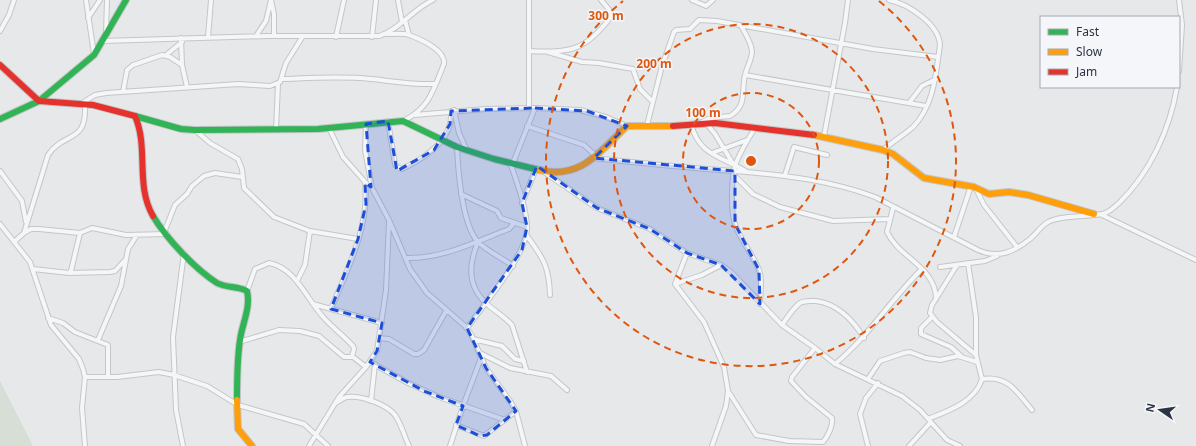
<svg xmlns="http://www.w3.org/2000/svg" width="1196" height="446" font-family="'Noto Sans',sans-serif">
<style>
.green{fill:#d6ded6}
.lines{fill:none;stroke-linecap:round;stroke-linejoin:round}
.street-casing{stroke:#c4c6c8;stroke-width:6}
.fast-casing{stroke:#c4c6c8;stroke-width:8}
.slow-casing{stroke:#c4c6c8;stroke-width:8}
.jam-casing{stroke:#c4c6c8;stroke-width:8}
.street{stroke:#f5f6f7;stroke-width:4}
.fast{stroke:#30b455;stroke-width:6}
.slow{stroke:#ff9f0a;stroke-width:6}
.jam{stroke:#e5322d;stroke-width:6}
.marked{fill:#1d4ed8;fill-opacity:0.2;stroke:#1d4ed8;stroke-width:3;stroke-dasharray:8 5;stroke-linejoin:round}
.ring{fill:none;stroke:#df570f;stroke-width:2;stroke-dasharray:7 5}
.centre{fill:#df570f;stroke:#f4f6f9;stroke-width:2}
.ring-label{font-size:12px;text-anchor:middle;font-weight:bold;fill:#df570f;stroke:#f4f6f9;stroke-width:3;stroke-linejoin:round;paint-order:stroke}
</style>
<rect width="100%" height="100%" fill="#e6e8ea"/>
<path class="green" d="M0,381L33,446H0Z"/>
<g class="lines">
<defs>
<path id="street" d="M86,0L94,54
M271,0L274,14V35
M398,0L402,22
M529,0V108
M692,0L706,6L713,0
M88,18L100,0
M405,20L409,35
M0,31L9,15L14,0
M106,33L107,0
M387,34C394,34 403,33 409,35C420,39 446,50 444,64C433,90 430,108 403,121
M256,36L266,21L271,0
M208,37L211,0
M336,37L344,0
M372,37L376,0
M181,38L182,65L187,87
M103,41L267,36H379C399,30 413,9 433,0
M529,51C570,53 585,51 610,18L612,13L601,0
M548,52L582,62L599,63L633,69L640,89L652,101
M166,55L182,42
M1179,71L1182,25L1179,0
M745,75L926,106
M282,79C312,78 341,76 371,79C393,81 412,85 435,84
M123,92L127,70L133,65L162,55L170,57L182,65
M82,103L95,95L106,93L238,84L270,86L280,82L286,63L303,36
M909,103L922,86L936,79
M454,110L459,133L467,151
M415,115L485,109L535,108L580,110L606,117L627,126
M388,121L395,164L397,167L402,169C425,158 454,140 451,111
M700,123L710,118L730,116C748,105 741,91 745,75C747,67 752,59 752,51C751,42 745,33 741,26
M706,123L715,134L732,162
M366,124L365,150L372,188L389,220L410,269L427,293L465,326L471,334L486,368L510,401L516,411L525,446
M691,124C699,156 722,156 747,172
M647,125L662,66L674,32L676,30L690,29L699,20L717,21L873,49L938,57
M527,126L584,145L595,155
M329,128L343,157L367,184
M755,128C748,139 741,150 736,163C731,178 730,212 736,227C742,242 753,255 759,270C763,280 760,293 760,304
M195,130L210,143L238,159L242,169L244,188L274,217L310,231L358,239
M276,130L278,84
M824,136L845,23L848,0
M457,147C458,170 462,227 479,243C489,252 502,258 513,266
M883,150C892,142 904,135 913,127C934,106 936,73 940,45C939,24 908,4 889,0
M712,153L747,140
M593,158C641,163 688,168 735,171C783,175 830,180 875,197L978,250C998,259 1014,252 1030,239C1036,234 1041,226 1048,222C1060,215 1088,217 1102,214C1109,213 1114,207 1119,203C1150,173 1170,129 1177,87
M513,163L535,108
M0,171L22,201L26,222
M544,172L597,208L650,229L687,253L721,265L731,272L782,325L815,348L835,364L902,396L920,410L947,440L960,446
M734,175L753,194L780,207L833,221L890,219
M785,175L794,147L827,155
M976,189L984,205L1017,247
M461,194L497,211L501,218L527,227
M522,203L536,169
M893,208L887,232C899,258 936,267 936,299
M1102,215L1196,260
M0,224L30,262L51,325L79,359L83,369L85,377L82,408L85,446
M165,230L175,205L187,194L192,186L204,176L215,173L242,177
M24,233L48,155C65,130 87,145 85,104
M527,236C544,259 549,267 550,295
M954,237L971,186
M15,241L24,233L31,229H39L80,233L92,228L126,235L167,234
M478,242C469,263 467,286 486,303C494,311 504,316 512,325L527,372
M687,253L675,284L704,322L724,367L728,391L726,406L712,446
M406,258C442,259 475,242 509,229L514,223
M957,265L932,305L930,313L937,322L976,355
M940,267L985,261L997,256
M33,269L69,273L71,271L80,233
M69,273L110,272L115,271L125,260
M297,281L305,265L310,231
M675,284L702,275L721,265
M247,291L255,269L269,263C296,268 307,300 324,318C333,328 344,336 353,346L354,349L352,356
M313,304L382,323
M331,309C347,270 370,226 365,183
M932,317L921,328V334L951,347L962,357
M48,318L63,323L75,332L108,345V377
M782,325C787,318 793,308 800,303C805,300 811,301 816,301C838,304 853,320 864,338
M467,328C483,305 528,254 527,227C526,206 517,183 510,162
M379,338L389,339L414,354H418L424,350L446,311
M473,339L502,346L515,359L524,361
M98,340L121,286L128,249L137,235
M239,342L279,330L300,331L319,336L344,357H353L366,367
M480,353L510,368L551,376L567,390
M370,362L408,383L439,397L505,420
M835,364C869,336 891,299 922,269
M85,377H117L159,372L174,375L207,386L238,405L304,424L328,446
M868,379L880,361L904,353L910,352L926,358L940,360L958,356L977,362
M982,379C1008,375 1017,392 1032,410
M728,391L756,435L789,441L823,442C828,436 833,426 832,418L806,397L791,381L792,377L815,348
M371,401L375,364
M336,403C339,401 343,398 347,397C361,395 386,404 395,415C402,425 404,436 409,446
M928,419C948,411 975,402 982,379L976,355V317L968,263
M456,425L484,436L516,411
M183,446L176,410L173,337L184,253
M309,446L339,397L366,367L377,351L386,290L389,222
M450,446L463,406L481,358
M868,446L860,414L866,398L878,383
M909,446L931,422"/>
<path id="fast" d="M135,116L181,129L195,130L318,129L403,121L457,147L494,159L539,170
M0,119L39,101L94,55L126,0
M153,216C166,238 195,269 217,283C226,288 238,286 247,291C251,308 242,324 240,340C237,360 237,380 237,400"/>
<path id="slow" d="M814,135L883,150L893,154L924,178L974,187L989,194L1009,192L1028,195L1094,214
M539,170C581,180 599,152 627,126H673
M237,400L238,429L252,446"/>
<path id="jam" d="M0,65L39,101L93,105L135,116C149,148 135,185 153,216
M673,126L715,123L814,135"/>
</defs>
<use href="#street" class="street-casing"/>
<use href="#fast" class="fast-casing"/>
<use href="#slow" class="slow-casing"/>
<use href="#jam" class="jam-casing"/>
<use href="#street" class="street"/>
<use href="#fast" class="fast"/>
<use href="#slow" class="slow"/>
<use href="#jam" class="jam"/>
</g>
<path class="marked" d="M535,108L587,111L627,126L594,158L735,171V224L759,270L760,304L721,265L687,253L650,229L597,208L537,166L522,203L527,227L522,250L467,328L486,368L516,411L487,435L480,436L456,425L463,406L424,391L370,362L377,351L382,323L331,309L358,239L366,204L365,183L371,187L366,124L388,121L397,171L434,150L450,124L451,111Z"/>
<g class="ring">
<circle cx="751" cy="161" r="68"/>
<circle cx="751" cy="161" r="137"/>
<path d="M879 1A205 205 0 1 1 623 1"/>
</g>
<circle cx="751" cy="161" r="6" class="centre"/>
<g class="ring-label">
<text x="606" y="20">300 m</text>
<text x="654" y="68">200 m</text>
<text x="703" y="117">100 m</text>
</g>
<rect x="1040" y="16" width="140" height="72" fill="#f4f6f9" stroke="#a4a8b1"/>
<rect x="1048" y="29" width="20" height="6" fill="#30b455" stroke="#a4a8b1"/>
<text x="1076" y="36" font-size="12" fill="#2b3445">Fast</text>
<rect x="1048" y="49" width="20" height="6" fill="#ff9f0a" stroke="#a4a8b1"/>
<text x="1076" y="56" font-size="12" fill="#2b3445">Slow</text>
<rect x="1048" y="69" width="20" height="6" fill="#e5322d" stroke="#a4a8b1"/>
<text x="1076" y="76" font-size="12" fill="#2b3445">Jam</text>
<g transform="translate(1160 410) rotate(283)" stroke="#f4f6f9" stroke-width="3" paint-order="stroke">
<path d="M0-3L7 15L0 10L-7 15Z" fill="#2b3445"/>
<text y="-6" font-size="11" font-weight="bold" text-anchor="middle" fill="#2b3445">N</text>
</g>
</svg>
